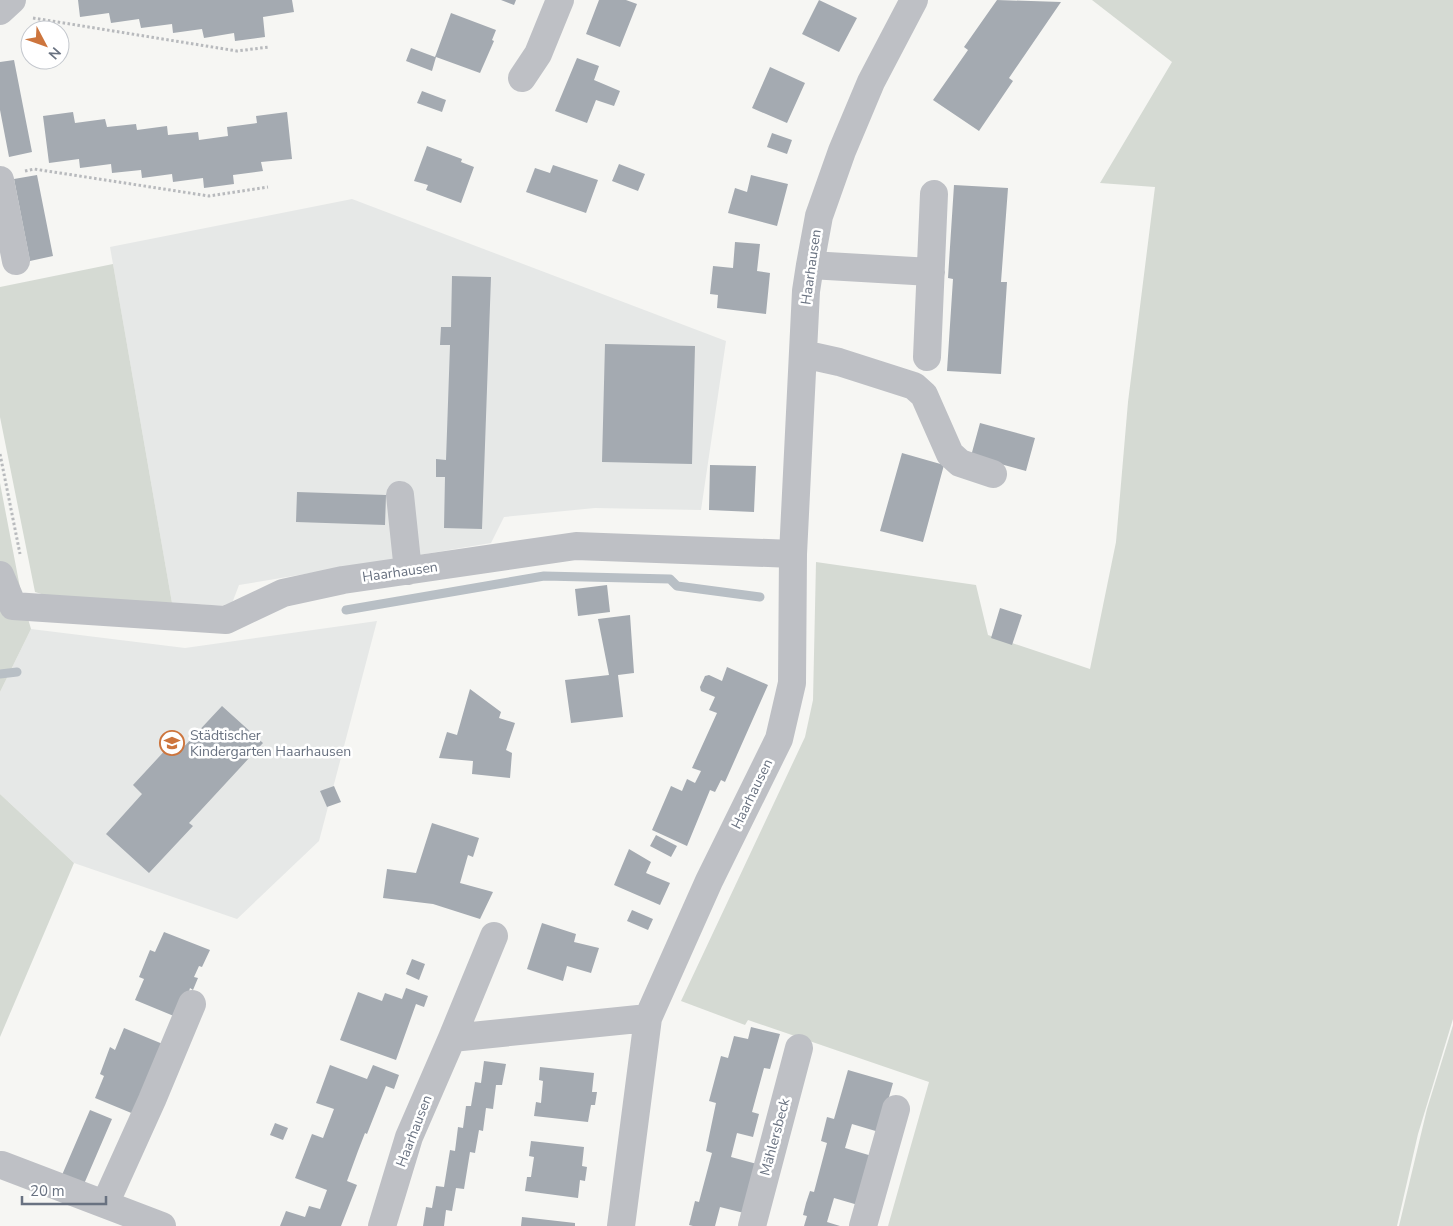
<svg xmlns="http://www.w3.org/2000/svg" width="1453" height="1226" font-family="'Nunito Sans',sans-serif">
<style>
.built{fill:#e6e8e7}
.green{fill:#d5dad3}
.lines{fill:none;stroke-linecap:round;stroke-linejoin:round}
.stream{stroke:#b8bfc5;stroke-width:9}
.building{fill:#a4aab1}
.path{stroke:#b8babd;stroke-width:3;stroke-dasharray:2.5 2.5;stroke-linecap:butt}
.minor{stroke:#bec0c5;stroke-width:28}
.labels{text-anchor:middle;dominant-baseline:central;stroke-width:5;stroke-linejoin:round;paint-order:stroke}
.street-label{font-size:14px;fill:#697281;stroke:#fff}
.poi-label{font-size:14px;fill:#697281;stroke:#fff;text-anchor:start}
</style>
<rect width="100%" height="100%" fill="#f6f6f3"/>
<path class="built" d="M352,199L726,341L701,510L595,508L504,517L491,543L239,585L231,606L172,603L110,247Z
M377,621L319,841L237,919L74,863L0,794V692L31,629L185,648Z"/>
<path class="green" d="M1092,0H1453V1019L1418,1134L1397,1226H888L929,1082L748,1020L745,1025L681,1001L805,737L813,700L816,562L976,585L988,635L1090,669L1116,542L1128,402L1155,187L1100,183L1172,62Z
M113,264L172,603L48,596L35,592L0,417V287Z
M0,483L22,598L31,629L0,692Z
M0,794L74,863L0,1037Z
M1453,1025V1226H1399L1427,1109Z"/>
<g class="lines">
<path class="stream" d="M346,610L544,576L670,579L677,586L760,597
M0,674L17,672"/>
</g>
<path class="building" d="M78,0H292L294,12L263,17L265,37L235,41L234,33L204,38L202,29L173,33L172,24L141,28L139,19L111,23L109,13L80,17Z
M501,0H516L514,5Z
M599,0H626L637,4L620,47L586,34Z
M819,0L857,18L839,52L802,34Z
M997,0L1061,2L1009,78L1013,81L979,131L933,100L968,50L964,47Z
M451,13L496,30L492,40L494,41L480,73L436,57L432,71L406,61L411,48L435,57Z
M577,58L599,66L594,80L620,91L614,106L596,100L587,123L555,111Z
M14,60L32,152L9,157L0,110V62Z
M770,67L805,83L787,123L752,108Z
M422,91L446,100L442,112L417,103Z
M73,112L75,123L105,119L107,127L136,124L137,130L167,126L168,135L198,132L199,140L228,136L227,127L257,123L256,116L287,112L292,159L261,162L263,171L233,175L234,184L204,188L203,178L173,182L172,174L142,178L141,170L112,173L111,164L80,168L79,159L49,163L43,116Z
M772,133L792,140L787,154L767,147Z
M427,146L462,159L461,162L474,167L461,203L426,190L428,185L414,181Z
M619,164L645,174L638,191L612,181Z
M553,165L598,180L586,213L526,192L535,168L550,173Z
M37,175L53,256L30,261L14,179Z
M751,175L788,184L777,226L728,213L735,188L747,192Z
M954,185L1008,188L1001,282H1007L1001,374L947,371L953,279L948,278Z
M735,242L760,244L757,271L770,273L766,314L717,308L718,295L710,294L713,266L733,268Z
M452,276L491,277L482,529L444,528L445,477H436V459L446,460L450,345H440L441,327H451Z
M605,344L695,346L692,464L602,462Z
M980,423L1035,438L1026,471L971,456Z
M902,453L944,465L923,542L880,531Z
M710,465L756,466L754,512L709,510Z
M297,492L386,495L385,525L296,522Z
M607,585L610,612L578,616L575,589Z
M1000,608L1022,615L1012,645L991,638Z
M630,615L634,673L618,675L623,717L571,723L565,680L609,675L598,619Z
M727,667L768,685L725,782L721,780L715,792L710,790L687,846L652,830L671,786L682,791L687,779L695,783L701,771L692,768L717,713L709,710L715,697L701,691L700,687L705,676L709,675L722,681Z
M470,689L501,712L499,718L515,723L506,750L512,753L510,778L472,774L473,761L439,758L447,732L457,735Z
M222,706L263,743L189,823L193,826L149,873L106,834L142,794L133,785L170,745L179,752Z
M334,786L341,802L327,807L320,791Z
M432,823L479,838L473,857L468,855L460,883L493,892L480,919L433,904L383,898L387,869L416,873Z
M656,835L677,846L671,857L650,846Z
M629,849L651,862L646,873L670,883L660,905L614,885Z
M632,910L653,919L648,930L627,921Z
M542,923L576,934L574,942L599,948L591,973L567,966L563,981L527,969Z
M164,932L210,950L202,967L199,966L194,977L198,978L193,990L190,988L181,1019L135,1000L144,979L139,977L150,950L155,952Z
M412,959L425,964L419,980L406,974Z
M406,988L428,996L424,1007L416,1004L396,1060L340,1040L358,992L382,1001L385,993L402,999Z
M751,1027L780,1034L770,1069L764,1068L752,1112L759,1114L753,1137L737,1133L731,1157L757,1164L744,1213L720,1207L715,1226H693L689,1225L695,1201L699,1202L712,1153L706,1151L716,1103L709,1101L721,1056L728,1058L734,1036L748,1039Z
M124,1028L170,1047L141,1117L95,1098L104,1076L100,1074L110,1047L115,1050Z
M484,1061L506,1064L502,1085H496L493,1109L486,1108L483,1131L479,1130L475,1153L470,1152L464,1189L456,1188L452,1211L446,1210L444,1226H423L426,1207L432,1208L436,1186L444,1187L450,1150L455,1151L458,1127L463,1128L466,1106H471L475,1082L481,1083Z
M330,1065L367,1079L373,1065L399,1075L394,1089L386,1086L367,1134L365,1133L358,1151L347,1181L357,1185L341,1226H280L286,1211L305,1217L309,1206L320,1209L327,1190L295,1178L312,1134L323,1138L334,1109L316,1103Z
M540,1067L594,1073L592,1092H597L595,1105H591L588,1122L534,1116L536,1102L541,1103L543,1081L539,1080Z
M848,1070L893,1083L879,1132L852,1124L845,1148L872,1156L858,1205L834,1198L827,1222L840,1226H804L807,1216L803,1215L806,1203L810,1191L814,1192L827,1143L821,1141L827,1117L834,1119Z
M90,1110L112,1119L84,1184L62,1175Z
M275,1123L288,1128L283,1140L270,1135Z
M531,1141L584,1147L582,1166L587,1167L585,1181L580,1180L578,1198L525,1191L527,1177H531L534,1157L529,1156Z
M522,1217L575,1223V1226H521Z"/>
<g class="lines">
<path class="path" d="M33,18L237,51L269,47
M25,171L34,169L209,196L268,187
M0,454L20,554"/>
<path class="minor" d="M0,11L12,0
M522,78L538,54L560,0
M0,180L16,261
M810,265L931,272
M803,354L839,362L914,386L924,395L950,454L960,463L993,474
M927,357L934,194
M400,495L408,571
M0,575L13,606L226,620L283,593L343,580L576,546L793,554
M452,1038L494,936
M2,1165L162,1226
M105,1204L152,1100L192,1004
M382,1226L409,1137L452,1038L648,1018
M621,1226L648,1018L709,881L779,739L792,683L793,554L806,291L810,265L819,216L842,151L871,82L914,0
M752,1226L799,1048
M863,1226L896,1109"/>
</g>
<defs>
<symbol id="school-ring" viewBox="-11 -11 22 22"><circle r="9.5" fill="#fff" stroke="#cd753d" stroke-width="1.5"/><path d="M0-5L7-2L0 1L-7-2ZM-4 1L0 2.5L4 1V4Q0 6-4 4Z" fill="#cd753d"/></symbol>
</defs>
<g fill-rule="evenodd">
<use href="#school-ring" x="158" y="729" width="28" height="28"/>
</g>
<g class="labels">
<g class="street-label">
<text transform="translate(811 267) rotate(-82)">Haarhausen</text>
<text transform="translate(400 572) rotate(-8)">Haarhausen</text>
<text transform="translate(752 794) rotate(-64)">Haarhausen</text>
<text transform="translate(414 1131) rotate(-69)">Haarhausen</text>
<text transform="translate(775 1137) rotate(-75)">Mählersbeck</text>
</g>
<g class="poi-label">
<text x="190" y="735">Städtischer<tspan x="190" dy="16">Kindergarten Haarhausen</tspan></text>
</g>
</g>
<g transform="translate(45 45) rotate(131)"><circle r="24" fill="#ffffff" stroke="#c3c7cd"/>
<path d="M0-4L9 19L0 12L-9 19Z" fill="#cd753d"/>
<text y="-8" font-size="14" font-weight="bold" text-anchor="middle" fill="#697281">N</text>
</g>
<path d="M22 1196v8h84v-8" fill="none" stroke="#697281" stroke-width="2.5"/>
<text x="30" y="1196" font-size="15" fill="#697281" stroke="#ffffff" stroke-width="4" paint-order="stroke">20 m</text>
</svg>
